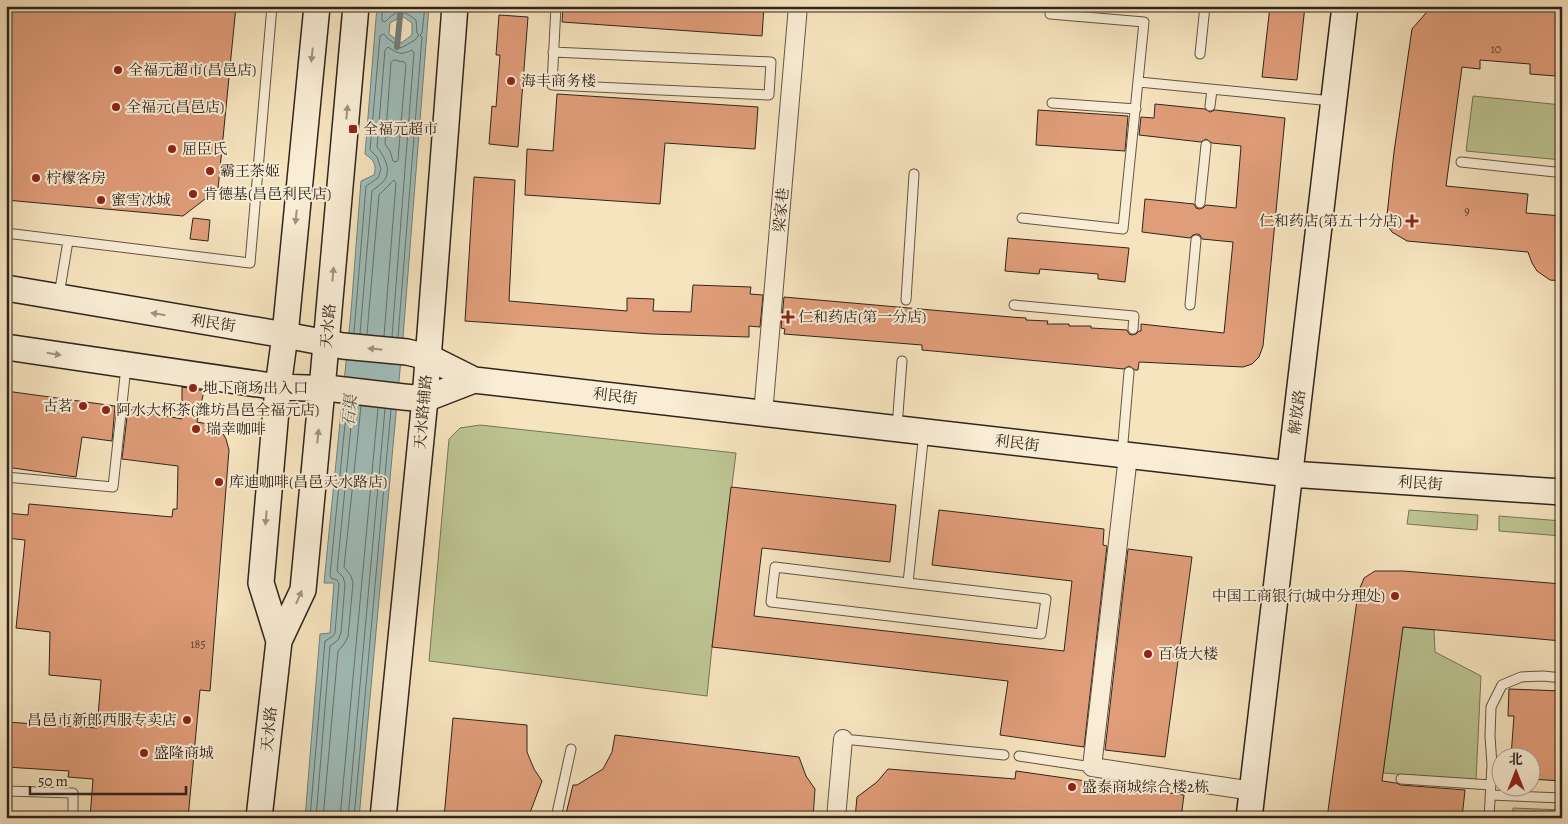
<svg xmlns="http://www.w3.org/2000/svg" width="1568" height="824" font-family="Alegreya,'Noto Serif SC',serif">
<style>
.green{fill:#bcc492;stroke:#767458}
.water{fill:#9fbdba;stroke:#72807b;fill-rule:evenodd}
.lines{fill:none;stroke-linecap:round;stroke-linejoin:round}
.shore{stroke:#67716c;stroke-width:1}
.stream{stroke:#72807b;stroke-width:6}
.building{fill:#e09d7a;stroke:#2f251d}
.lane-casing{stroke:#615546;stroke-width:11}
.street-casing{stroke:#615546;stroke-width:20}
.secondary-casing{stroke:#2f251d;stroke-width:28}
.lane{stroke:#f9edd5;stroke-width:9}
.street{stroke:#f9edd5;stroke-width:18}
.secondary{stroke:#f9edd5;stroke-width:25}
.oneway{fill:#9e9382}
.poi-dot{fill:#8f2418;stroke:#f9edd5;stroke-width:2}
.labels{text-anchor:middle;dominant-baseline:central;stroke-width:4;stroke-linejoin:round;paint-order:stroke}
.number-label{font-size:12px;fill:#5b4334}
.poi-label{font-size:15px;fill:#2f251d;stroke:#f9edd5;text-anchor:start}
.street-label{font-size:15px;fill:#2f251d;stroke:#f9edd5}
.water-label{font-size:16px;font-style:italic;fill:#51534c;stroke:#f9edd5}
</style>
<rect width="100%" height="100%" fill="#f6e4bf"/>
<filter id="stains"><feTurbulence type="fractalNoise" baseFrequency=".004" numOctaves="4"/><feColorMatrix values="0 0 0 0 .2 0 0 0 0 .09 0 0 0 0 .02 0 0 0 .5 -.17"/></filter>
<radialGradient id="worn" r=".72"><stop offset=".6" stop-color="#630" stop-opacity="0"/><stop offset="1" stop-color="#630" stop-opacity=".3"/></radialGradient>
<path class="green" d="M1473,96L1562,105V160L1466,151Z
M480,425L736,453L712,647L707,696L429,661L449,439L460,428Z
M1409,510L1478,515L1477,530L1407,524Z
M1499,516L1562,521V536L1499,531Z
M1403,627L1434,630L1435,652L1481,676L1476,780L1383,773Z
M1513,808L1562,810V818H1513Z
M6,812L61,814L60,818H6Z"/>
<path class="water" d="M377,6H429L403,337L359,818H305L320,634L330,633L334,583H324L351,312L361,181L374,175C377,165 374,160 365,154ZM402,16L412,23V35L401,43L389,34L390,23Z"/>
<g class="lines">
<path class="shore" d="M394,60L404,62L406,64L398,160L396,162L393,161L390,151L385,144L391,63Z
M354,333L366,186L378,178L381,169L377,157L370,150L380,36L384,34L387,38L401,48L415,40L419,35L417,33L416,20C403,10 397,9 385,22L382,21V6
M360,334L372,191C375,188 379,186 382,183C393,172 385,157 377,147L385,50L388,47C397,53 401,56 412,50L414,53L392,337
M367,334L379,195L394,180L396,183L384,336
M398,337L422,37L420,35L422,33L425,6
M310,818L325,641L332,637L335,633L339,584L337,580L331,578L330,575L347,404
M316,818L330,646L338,640L341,633L345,584L343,577L337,571L353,405
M323,818L338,651L344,644L348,637L353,583L351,576L344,567L361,406
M340,818L378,408
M348,818L385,409
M354,818L391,409"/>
<path class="stream" d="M397,47L401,6"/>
</g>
<path class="building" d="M6,6H236L218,189L183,216L6,200Z
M563,6H764L762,36L562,22Z
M1270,6H1305L1297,80L1262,77Z
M1432,6H1521L1562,9V73L1556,72V76L1530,74V64L1480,60V69L1462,67L1446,186L1528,194L1526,213L1562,216V281L1550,280L1537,271L1532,263L1528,252L1407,241L1392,232L1386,224L1394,152L1412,29Z
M499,15L528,17L518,147L489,144L492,106L496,107L500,55H496Z
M557,94L758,107L755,149L665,143L660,204L525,195L527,149L553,151Z
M1155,104L1205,109L1210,112L1215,110L1285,118L1263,346L1259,357L1252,364L1243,367L1139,362L1138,370H1135L1129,366L1124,369L922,350V345L784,334L785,329L781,328L784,297L1011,317L1026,318V320L1048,321L1047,324H1069V326H1091V328L1127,330L1129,334L1132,335L1136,334L1139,331H1141V324L1224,333L1233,242L1202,239L1200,235L1197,234L1193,235L1190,238L1142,232L1145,199L1194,204L1196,208L1199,209L1203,208L1206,205L1236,208L1241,146L1212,143L1206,139L1201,142L1139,135L1141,117L1154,118Z
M1038,110L1128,116L1125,151L1036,145Z
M474,177L515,180L509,301L627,311V298L654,299L653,311L691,312L693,285L751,287L750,294L763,295L760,327L749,326V337L652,334L465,321Z
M193,218L210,220L208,241L190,239Z
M1008,238L1129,248L1125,282L1098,279V274L1040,269L1039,274L1005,271Z
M182,387L204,391L197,422L219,426L226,439L229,450L210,691L200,690L188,818H90L93,779L68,777L69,771L6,767V722L97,728L101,680L49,675L50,632L16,628L25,540L6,538V513L28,515L29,504L172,517L173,509H177L178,466L122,459L128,409L182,419Z
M6,391L115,406L112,441L82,437L76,477L6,467Z
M731,487L896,505L890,562L762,548L754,616L1001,644L1064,651L1072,581L932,565L939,510L1104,529L1103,545L1107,546L1084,747L1000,735L1008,681L712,647Z
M1128,549L1192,557L1165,757L1105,750Z
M1375,571H1403L1562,584V641L1403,627L1382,781L1396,783L1401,785L1465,790L1462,818H1327L1358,593L1364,578Z
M1509,689L1562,691V781L1530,779V756H1511L1514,716H1508Z
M453,718L527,725V752L534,769L542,781L528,818H444Z
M615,735L799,757L806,776L815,789L813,818H565L573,785H577L603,769L612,752Z
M888,769L1015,779L1016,771L1184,795L1181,818H855L857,797L877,782Z"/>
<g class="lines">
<defs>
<path id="lane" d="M553,52L771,62L769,95L552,85L556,6
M1200,54L1205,6
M1139,82L1332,101
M1052,103L1136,109
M1210,106L1212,90
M1461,162L1555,172L1562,170
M1200,203L1206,145
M1022,218L1123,229L1144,22L1050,14
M6,233L250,263L272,6
M59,295L68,241
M906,300L914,174
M1014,305L1134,316L1133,329
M1190,305L1196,240
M897,427L902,361
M1122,454L1129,372
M6,477L113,487L126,367
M908,583L1046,599L1041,634L771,602L775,567L908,583L924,432
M843,739L1004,755
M1019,756L1092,767
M1401,779L1491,785
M6,791L73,793V818
M1490,795L1562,798
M556,818L571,749
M1489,818L1492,765L1490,736L1491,707L1502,685L1521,677L1543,676L1562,678"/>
<path id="street" d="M763,414L798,6
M1128,456L1092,767L1253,791
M836,818L843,739"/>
<path id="secondary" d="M6,288L285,335L343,346L407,352L428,357L474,380L425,399L404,397L335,389L278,387L6,347
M474,380L1290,474L1562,492
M279,641L261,583L278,387L285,335L317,6
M259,818L279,641L303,590L322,389L356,6
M383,818L425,399L455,6
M1249,818L1345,6"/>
</defs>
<use href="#lane" class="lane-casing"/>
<use href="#street" class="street-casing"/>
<use href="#secondary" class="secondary-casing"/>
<use href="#lane" class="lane"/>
<use href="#street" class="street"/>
<use href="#secondary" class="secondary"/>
</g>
<defs><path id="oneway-solid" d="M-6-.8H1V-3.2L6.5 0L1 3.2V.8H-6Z" transform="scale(1.25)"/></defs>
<g class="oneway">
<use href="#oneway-solid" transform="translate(312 55) rotate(96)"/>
<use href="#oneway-solid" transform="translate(347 112) rotate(-85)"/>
<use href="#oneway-solid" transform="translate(296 217) rotate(96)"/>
<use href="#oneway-solid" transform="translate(333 274) rotate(-85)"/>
<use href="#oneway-solid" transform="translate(158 314) rotate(-171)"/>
<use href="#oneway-solid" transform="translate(375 349) rotate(-174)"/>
<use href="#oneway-solid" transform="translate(54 354) rotate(9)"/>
<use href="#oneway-solid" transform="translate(318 436) rotate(-84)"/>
<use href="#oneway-solid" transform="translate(266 518) rotate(95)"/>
<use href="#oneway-solid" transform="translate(299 597) rotate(-67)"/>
</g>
<g class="poi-dot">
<circle cx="118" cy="70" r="5"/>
<circle cx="511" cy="81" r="5"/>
<circle cx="116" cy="107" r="5"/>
<rect x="348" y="124" width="10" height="10" rx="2.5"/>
<circle cx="172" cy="149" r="5"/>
<circle cx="210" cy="171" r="5"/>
<circle cx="36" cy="178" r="5"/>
<circle cx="193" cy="194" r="5"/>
<circle cx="101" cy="200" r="5"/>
<path d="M1409.5 213.5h5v5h5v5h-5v5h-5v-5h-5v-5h5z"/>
<path d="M785.5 309.5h5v5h5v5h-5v5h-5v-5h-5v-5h5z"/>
<circle cx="193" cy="388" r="5"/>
<circle cx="83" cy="406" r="5"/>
<circle cx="106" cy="410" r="5"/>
<circle cx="196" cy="429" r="5"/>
<circle cx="219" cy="482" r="5"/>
<circle cx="1395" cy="596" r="5"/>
<circle cx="1148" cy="654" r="5"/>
<circle cx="187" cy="720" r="5"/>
<circle cx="144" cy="753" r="5"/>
<circle cx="1072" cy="787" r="5"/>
</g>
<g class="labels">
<g class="number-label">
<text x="1496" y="49">10</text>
<text x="1467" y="211">9</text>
<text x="198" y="644">185</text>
</g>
<g class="poi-label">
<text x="128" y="70">全福元超市(昌邑店)</text>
<text x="521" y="81">海丰商务楼</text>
<text x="126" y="107">全福元(昌邑店)</text>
<text x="363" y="129">全福元超市</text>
<text x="182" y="149">屈臣氏</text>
<text x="220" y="171">霸王茶姬</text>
<text x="46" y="178">柠檬客房</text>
<text x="203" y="194">肯德基(昌邑利民店)</text>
<text x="111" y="200">蜜雪冰城</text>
<text x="1402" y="221" text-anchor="end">仁和药店(第五十分店)</text>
<text x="798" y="317">仁和药店(第一分店)</text>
<text x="203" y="388">地下商场出入口</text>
<text x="73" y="406" text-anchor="end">古茗</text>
<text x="116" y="410">阿水大杯茶(潍坊昌邑全福元店)</text>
<text x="206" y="429">瑞幸咖啡</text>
<text x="229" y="482">库迪咖啡(昌邑天水路店)</text>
<text x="1385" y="596" text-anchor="end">中国工商银行(城中分理处)</text>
<text x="1158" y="654">百货大楼</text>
<text x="177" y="720" text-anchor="end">昌邑市新郎西服专卖店</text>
<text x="154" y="753">盛隆商城</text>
<text x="1082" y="787">盛泰商城综合楼2栋</text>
</g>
<g class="street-label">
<text transform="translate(781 210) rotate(-85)">梁家巷</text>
<text transform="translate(213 323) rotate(9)">利民街</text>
<text transform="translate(328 326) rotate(-85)">天水路</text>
<text transform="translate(615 396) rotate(7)">利民街</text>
<text transform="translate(423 412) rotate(-85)">天水路辅路</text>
<text transform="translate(1297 412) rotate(-83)">解放路</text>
<text transform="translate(1017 443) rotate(7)">利民街</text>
<text transform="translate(1420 483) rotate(4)">利民街</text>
<text transform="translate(269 729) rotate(-84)">天水路</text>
</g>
<g class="water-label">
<text transform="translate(350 411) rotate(-85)">石渠</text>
</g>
</g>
<rect width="1568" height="824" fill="none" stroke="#f6e4bf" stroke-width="25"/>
<rect x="8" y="8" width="1553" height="809" fill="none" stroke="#2f251d" stroke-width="2.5"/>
<rect x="12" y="12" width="1543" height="799" fill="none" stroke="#2f251d"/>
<g transform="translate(1516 772)"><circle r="24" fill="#f9edd5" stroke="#a89d8b"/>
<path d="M0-4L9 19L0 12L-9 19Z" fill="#8f2418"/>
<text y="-8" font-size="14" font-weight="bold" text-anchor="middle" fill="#2f251d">北</text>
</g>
<path d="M30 786v8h156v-8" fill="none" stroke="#2f251d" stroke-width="2.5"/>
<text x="38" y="786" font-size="15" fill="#2f251d" stroke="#f9edd5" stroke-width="4" paint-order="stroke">50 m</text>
<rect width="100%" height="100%" filter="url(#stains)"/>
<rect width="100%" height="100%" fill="url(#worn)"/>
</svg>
